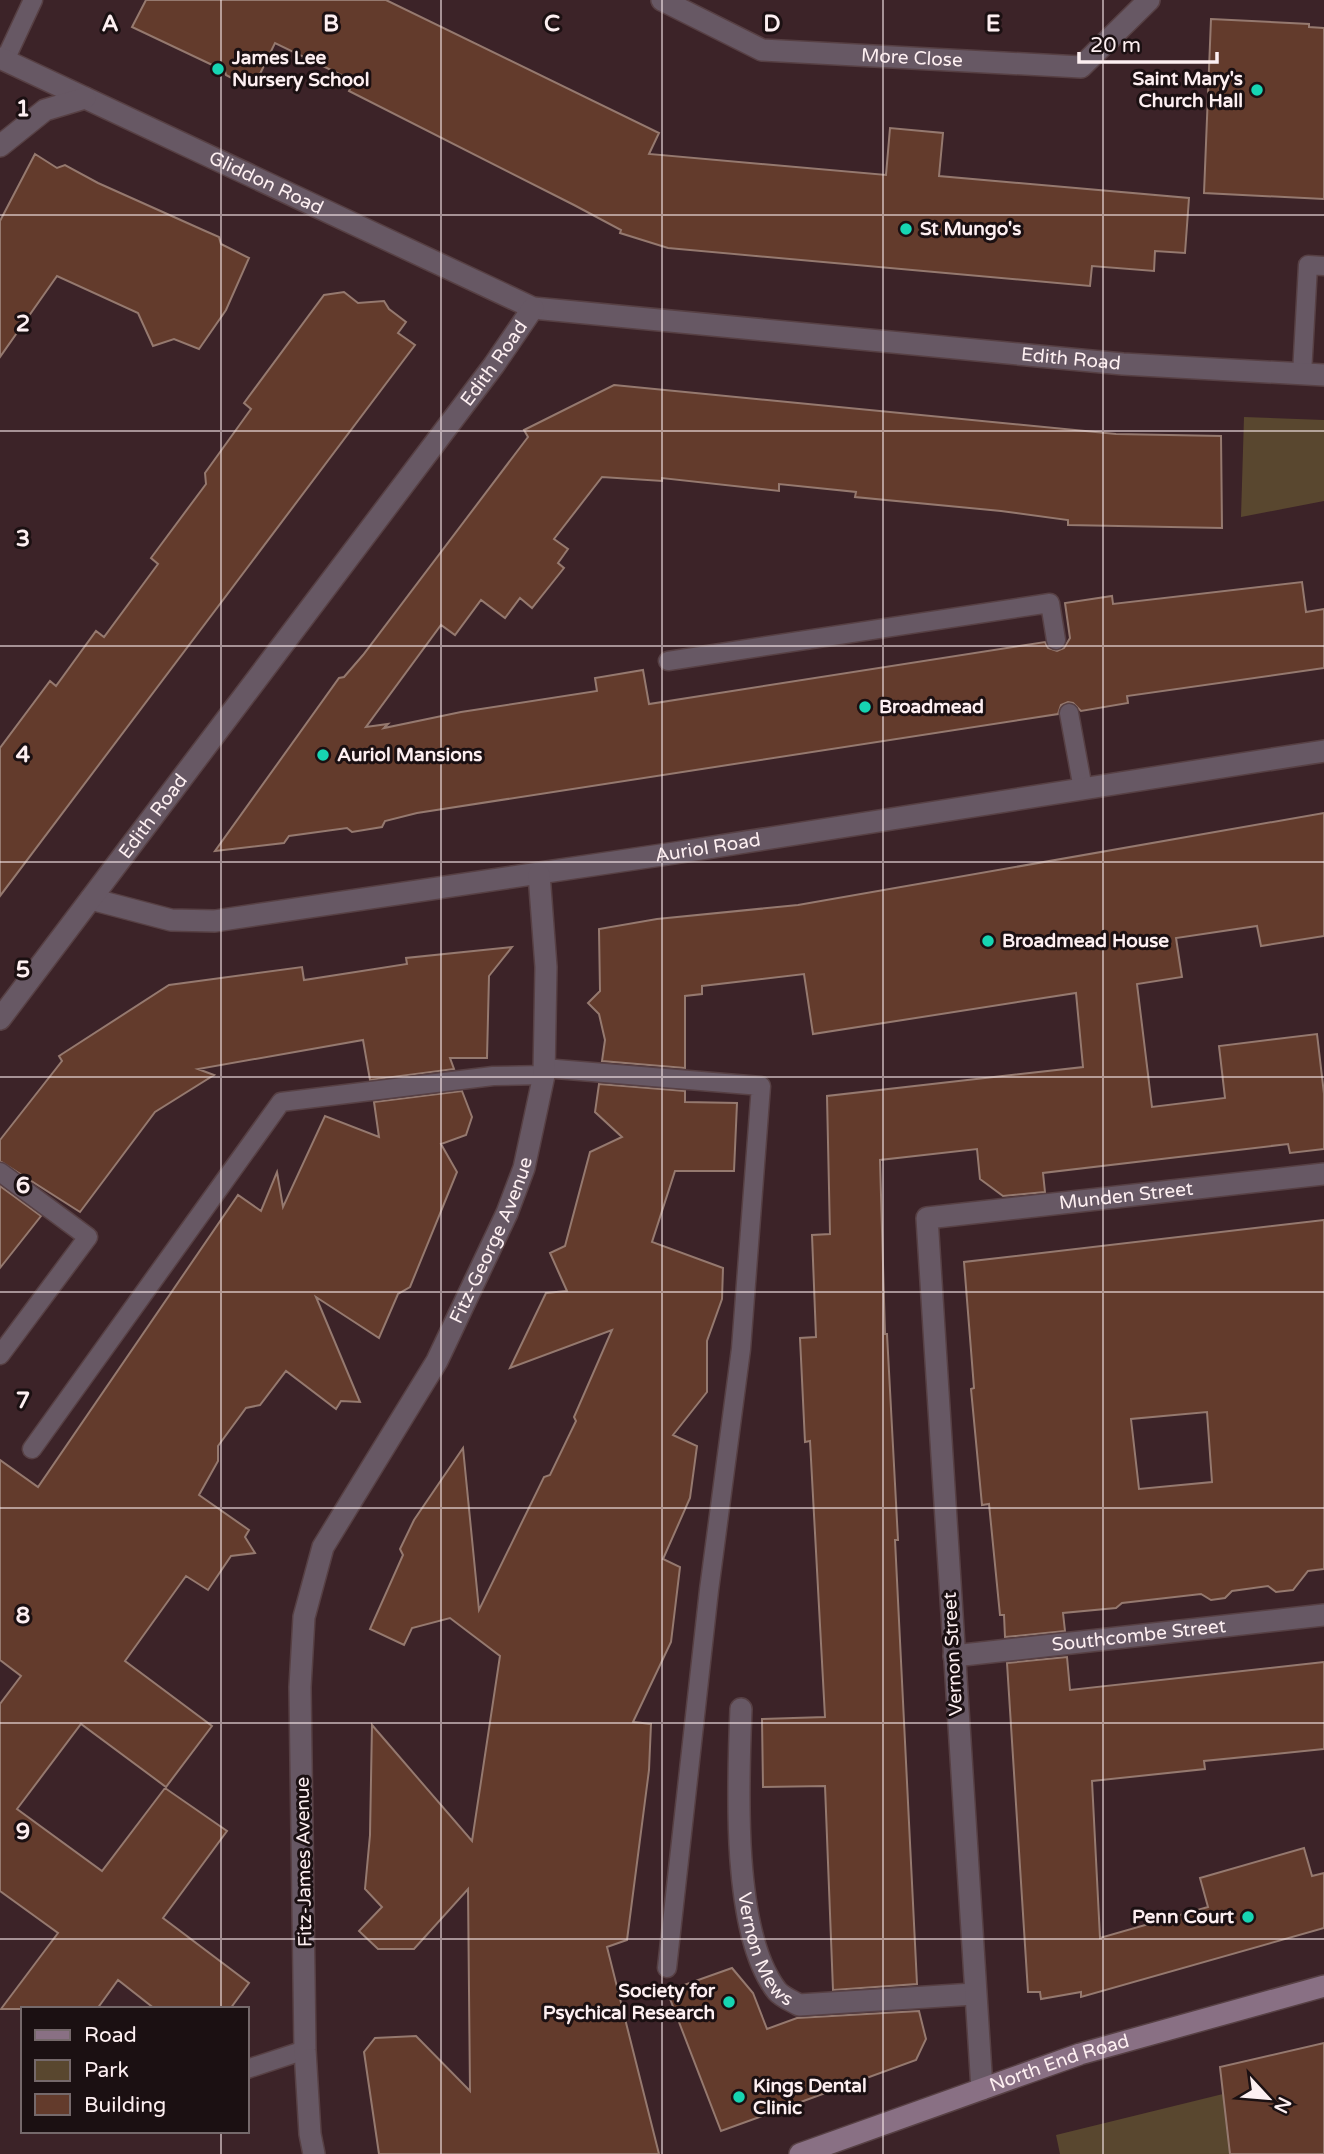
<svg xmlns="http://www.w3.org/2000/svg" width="1324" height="2154" font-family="'Varela Round',sans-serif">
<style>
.green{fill:#59472f}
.building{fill:#633b2c;stroke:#95796f;stroke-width:2;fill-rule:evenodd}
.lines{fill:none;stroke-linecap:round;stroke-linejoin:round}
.service-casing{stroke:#574044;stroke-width:21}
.minor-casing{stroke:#574044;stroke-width:24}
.secondary-casing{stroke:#574044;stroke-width:24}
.service{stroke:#675864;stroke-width:18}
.minor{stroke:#675864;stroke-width:21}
.secondary{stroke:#897084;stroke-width:21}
.grid{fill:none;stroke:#fdeff1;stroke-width:2;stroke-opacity:0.55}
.poi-dot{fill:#17d5b2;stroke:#1b1012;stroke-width:2.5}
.labels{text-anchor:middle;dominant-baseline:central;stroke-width:6;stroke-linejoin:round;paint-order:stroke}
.poi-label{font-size:19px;font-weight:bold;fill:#fdeff1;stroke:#1b1012;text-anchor:start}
.street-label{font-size:19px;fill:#fdeff1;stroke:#1b1012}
.grid-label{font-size:23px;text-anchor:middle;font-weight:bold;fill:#fdeff1;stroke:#1b1012;stroke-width:6;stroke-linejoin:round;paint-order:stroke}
</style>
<rect width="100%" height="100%" fill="#3c2328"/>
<path class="green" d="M1244,417L1324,420V501L1241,517Z
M1223,2094L1230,2154H1060L1056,2135Z"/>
<path class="building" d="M146,0H386L659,133L649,154L886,175L890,128L943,133L939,176L1189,198L1185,253L1155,251L1154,271L1092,266L1090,286L668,248L620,233L621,230L574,205L349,91L354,81L275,43L257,80L241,83L226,75L225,71L132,27Z
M1211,19L1309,24V27L1324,28V199L1204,193Z
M35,154L57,168L65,165L98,183L203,230L219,237L221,244L249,258L226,310L199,349L174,339L153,346L138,313L57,276L0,357V221Z
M344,292L358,303L384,301L389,309L406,322L398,333L415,345L0,896V748L50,681L56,686L96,631L104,637L158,564L151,558L206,484L205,473L251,409L244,403L324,295Z
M614,385L1116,434L1221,436L1222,528L1068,525V520L1001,511L855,497L856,492L779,484V491L662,478V481L602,477L554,539L568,549L558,563L564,568L532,608L520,598L505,618L481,600L455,635L441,625L366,727L388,724L384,728L461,712L597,691L595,678L643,670L649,704L1045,642L1048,648L1057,651L1064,648L1070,638L1065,603L1112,596L1113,604L1302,582L1306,612L1324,609V668L1127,696L1128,703L1081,711L1073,703L1068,702L1061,705L1058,714L417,813L385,821L382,827L352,832L347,828L289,836L284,843L215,851L339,678L344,677L363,655L528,437L524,430Z
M1324,813V936L1261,946L1257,926L1176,938L1182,977L1137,984L1152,1107L1225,1098L1219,1046L1317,1034L1324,1094V1149L1290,1153L1288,1144L1043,1173L1045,1192L1003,1196L980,1179L977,1149L880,1160L885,1334H887L898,1540H895L917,1984L833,1990L825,1786L763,1787L762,1719L825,1717L810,1441L805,1442L800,1338L816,1337L812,1235L830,1234L827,1096L1083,1067L1076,993L813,1034L804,974L702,986V994L685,996V1068L602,1061L605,1040L599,1014L588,1003L600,991L599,929L657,919L798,905Z
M512,947L489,976L487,1058H450L454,1069L370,1080L363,1040L198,1069L214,1075L155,1112L80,1212L0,1161V1140L62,1061L59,1056L169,985L302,967L304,980L407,964L406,958Z
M599,1084L685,1091V1102L737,1103L734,1171H675L652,1242L723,1268L722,1299L707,1341V1392L673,1435L697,1446L690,1498L663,1559L680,1567L671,1642L633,1722L651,1724L649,1770L627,1940L607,1947L659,2154H379L364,2052L375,2038L416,2036L470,2091L468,1889L414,1949H378L359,1931L382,1907L365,1889L370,1835L372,1725L472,1841L500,1656L450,1618L412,1628L404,1645L370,1629L403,1555L400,1549L414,1520L463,1448L479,1610L544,1477L550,1475L576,1421L574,1417L612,1330L510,1368L546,1293L567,1291L550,1253L565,1246L590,1152L622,1137L595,1112Z
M462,1091L472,1117L466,1135L441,1144L457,1172L410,1287L398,1294L379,1338L316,1297L360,1402L341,1401L336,1409L286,1371L260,1405L246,1408L218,1446V1461L199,1495L249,1530L245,1537L255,1553L231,1556L208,1590L186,1576L125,1661L212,1726L166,1787L81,1724L17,1809L102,1871L165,1788L227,1831L163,1918L249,1983L230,2009H155L118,1980L97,2009H1L58,1933L0,1891V1704L21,1676L0,1660V1460L38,1487L238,1195L261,1211L277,1172L283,1207L325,1116L379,1137L374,1102Z
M0,1186L41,1216L0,1268Z
M1324,1220V1569L1308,1571L1293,1590L1276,1592L1268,1586L1232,1591L1225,1598L1211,1600L1201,1594L1122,1603L1116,1608L1063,1613L1065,1631L1005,1637L1004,1615H1000L989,1504L982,1505L971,1389L974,1388L964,1262ZM1207,1412L1212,1482L1139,1489L1131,1419Z
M1067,1657L1070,1690L1324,1662V1749L1204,1761L1205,1769L1092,1781L1100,1938L1208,1907L1200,1878L1304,1848L1312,1876L1324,1873V1928L1081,1997V1992L1041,1999L1040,1992H1028L1007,1663Z
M732,1968L753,1993L767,2029L797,2018L919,2011L926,2039L916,2060L721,2131L667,1991Z
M1324,2043V2154H1230L1220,2067Z"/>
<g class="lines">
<defs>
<path id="service" d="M5,60L33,0
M1302,374L1308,265L1324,266
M668,661L1050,603L1056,640
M1069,713L1083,789
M544,1068L761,1086L741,1349L709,1590L667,1968
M0,1172L88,1237L0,1355
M32,1449L281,1102L493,1076L544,1075
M247,2069L305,2050"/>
<g id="minor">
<path id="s1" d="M662,0L762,50L1081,67L1149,0"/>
<path id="s2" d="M0,58L533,308L1123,364L1324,375"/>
<path d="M0,146L45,110L85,98"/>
<path id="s3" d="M91,899L171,920L215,921L675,853L1324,751"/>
<path id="s4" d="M0,1019L494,365L533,308"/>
<path id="s5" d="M954,1656L1324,1615"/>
<path id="s6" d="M741,1709C738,1781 731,1933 777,1991C782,1997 792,2001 799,2005L974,1994"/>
<path id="s7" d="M982,2089L927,1218L1324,1174"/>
<path id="s8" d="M314,2154L310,2134L305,2050L300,1687L304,1617L323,1547L437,1361L507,1213L524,1168L544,1075L546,967L539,874"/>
</g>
<g id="secondary">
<path id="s9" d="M800,2154L1080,2054L1324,1986"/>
</g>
</defs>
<use href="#service" class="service-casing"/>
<use href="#minor" class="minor-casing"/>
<use href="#secondary" class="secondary-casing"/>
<use href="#service" class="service"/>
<use href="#minor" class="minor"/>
<use href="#secondary" class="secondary"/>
</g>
<path class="grid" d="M221,0V2009M441,0V2154M662,0V2154M883,0V2154M1103,0V2154M0,215H1324M0,431H1324M0,646H1324M0,862H1324M0,1077H1324M0,1292H1324M0,1508H1324M0,1723H1324M0,1939H1324M221,2131V2154"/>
<g class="poi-dot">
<circle cx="218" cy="69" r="7"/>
<circle cx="1257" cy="90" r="7"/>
<circle cx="906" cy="229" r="7"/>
<circle cx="865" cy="707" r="7"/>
<circle cx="323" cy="755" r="7"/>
<circle cx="988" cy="941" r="7"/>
<circle cx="1248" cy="1917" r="7"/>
<circle cx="729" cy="2002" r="7"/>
<circle cx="739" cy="2097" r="7"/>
</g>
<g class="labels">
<g class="poi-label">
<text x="232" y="58">James Lee<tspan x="232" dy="22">Nursery School</tspan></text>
<text x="1243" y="79" text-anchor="end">Saint Mary's<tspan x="1243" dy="22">Church Hall</tspan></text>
<text x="920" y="229">St Mungo's</text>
<text x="879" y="707">Broadmead</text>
<text x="337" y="755">Auriol Mansions</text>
<text x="1002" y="941">Broadmead House</text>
<text x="1234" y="1917" text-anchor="end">Penn Court</text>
<text x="715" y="1991" text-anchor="end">Society for<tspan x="715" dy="22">Psychical Research</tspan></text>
<text x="753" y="2086">Kings Dental<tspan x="753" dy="22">Clinic</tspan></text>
</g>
<g class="street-label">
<text stroke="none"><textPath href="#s1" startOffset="262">More Close</textPath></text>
<text stroke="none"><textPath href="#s2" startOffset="294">Gliddon Road</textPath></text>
<text stroke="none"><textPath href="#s2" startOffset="1129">Edith Road</textPath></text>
<text stroke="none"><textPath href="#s4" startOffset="821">Edith Road</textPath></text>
<text stroke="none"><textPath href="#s4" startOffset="254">Edith Road</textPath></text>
<text stroke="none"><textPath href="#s3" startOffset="625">Auriol Road</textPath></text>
<text stroke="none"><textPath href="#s7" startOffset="1073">Munden Street</textPath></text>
<text stroke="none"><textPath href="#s8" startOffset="961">Fitz-George Avenue</textPath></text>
<text stroke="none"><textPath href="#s5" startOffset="186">Southcombe Street</textPath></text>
<text transform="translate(953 1654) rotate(-93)">Vernon Street</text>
<text transform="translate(304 1862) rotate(-91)">Fitz-James Avenue</text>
<text stroke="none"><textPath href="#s6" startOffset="245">Vernon Mews</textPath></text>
<text stroke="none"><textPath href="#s9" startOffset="275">North End Road</textPath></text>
</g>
</g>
<g class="grid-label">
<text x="110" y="31">A</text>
<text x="331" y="31">B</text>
<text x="552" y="31">C</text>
<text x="772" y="31">D</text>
<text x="993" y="31">E</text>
<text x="23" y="116">1</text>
<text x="23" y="331">2</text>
<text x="23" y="546">3</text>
<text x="23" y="762">4</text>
<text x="23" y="977">5</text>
<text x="23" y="1193">6</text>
<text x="23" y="1408">7</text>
<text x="23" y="1623">8</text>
<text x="23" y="1839">9</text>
</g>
<rect x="21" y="2007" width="228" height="126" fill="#1b1012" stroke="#75696b" stroke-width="2"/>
<rect x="35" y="2030" width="35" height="10" fill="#897084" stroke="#75696b" stroke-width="2"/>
<text x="84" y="2042" font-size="21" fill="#fdeff1">Road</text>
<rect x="35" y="2060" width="35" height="21" fill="#59472f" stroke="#75696b" stroke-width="2"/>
<text x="84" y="2077" font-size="21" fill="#fdeff1">Park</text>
<rect x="35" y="2094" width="35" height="21" fill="#633b2c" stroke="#75696b" stroke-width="2"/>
<text x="84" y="2112" font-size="21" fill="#fdeff1">Building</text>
<g transform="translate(1268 2098) rotate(116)" stroke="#1b1012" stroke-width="5" paint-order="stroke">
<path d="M0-5L12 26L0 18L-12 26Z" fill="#fdeff1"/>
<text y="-10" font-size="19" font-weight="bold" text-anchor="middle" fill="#fdeff1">N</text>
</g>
<path d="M1079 52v10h138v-10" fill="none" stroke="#fdeff1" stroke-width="3.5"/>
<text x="1090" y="52" font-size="21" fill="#fdeff1" stroke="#1b1012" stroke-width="5" paint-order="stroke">20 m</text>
</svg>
